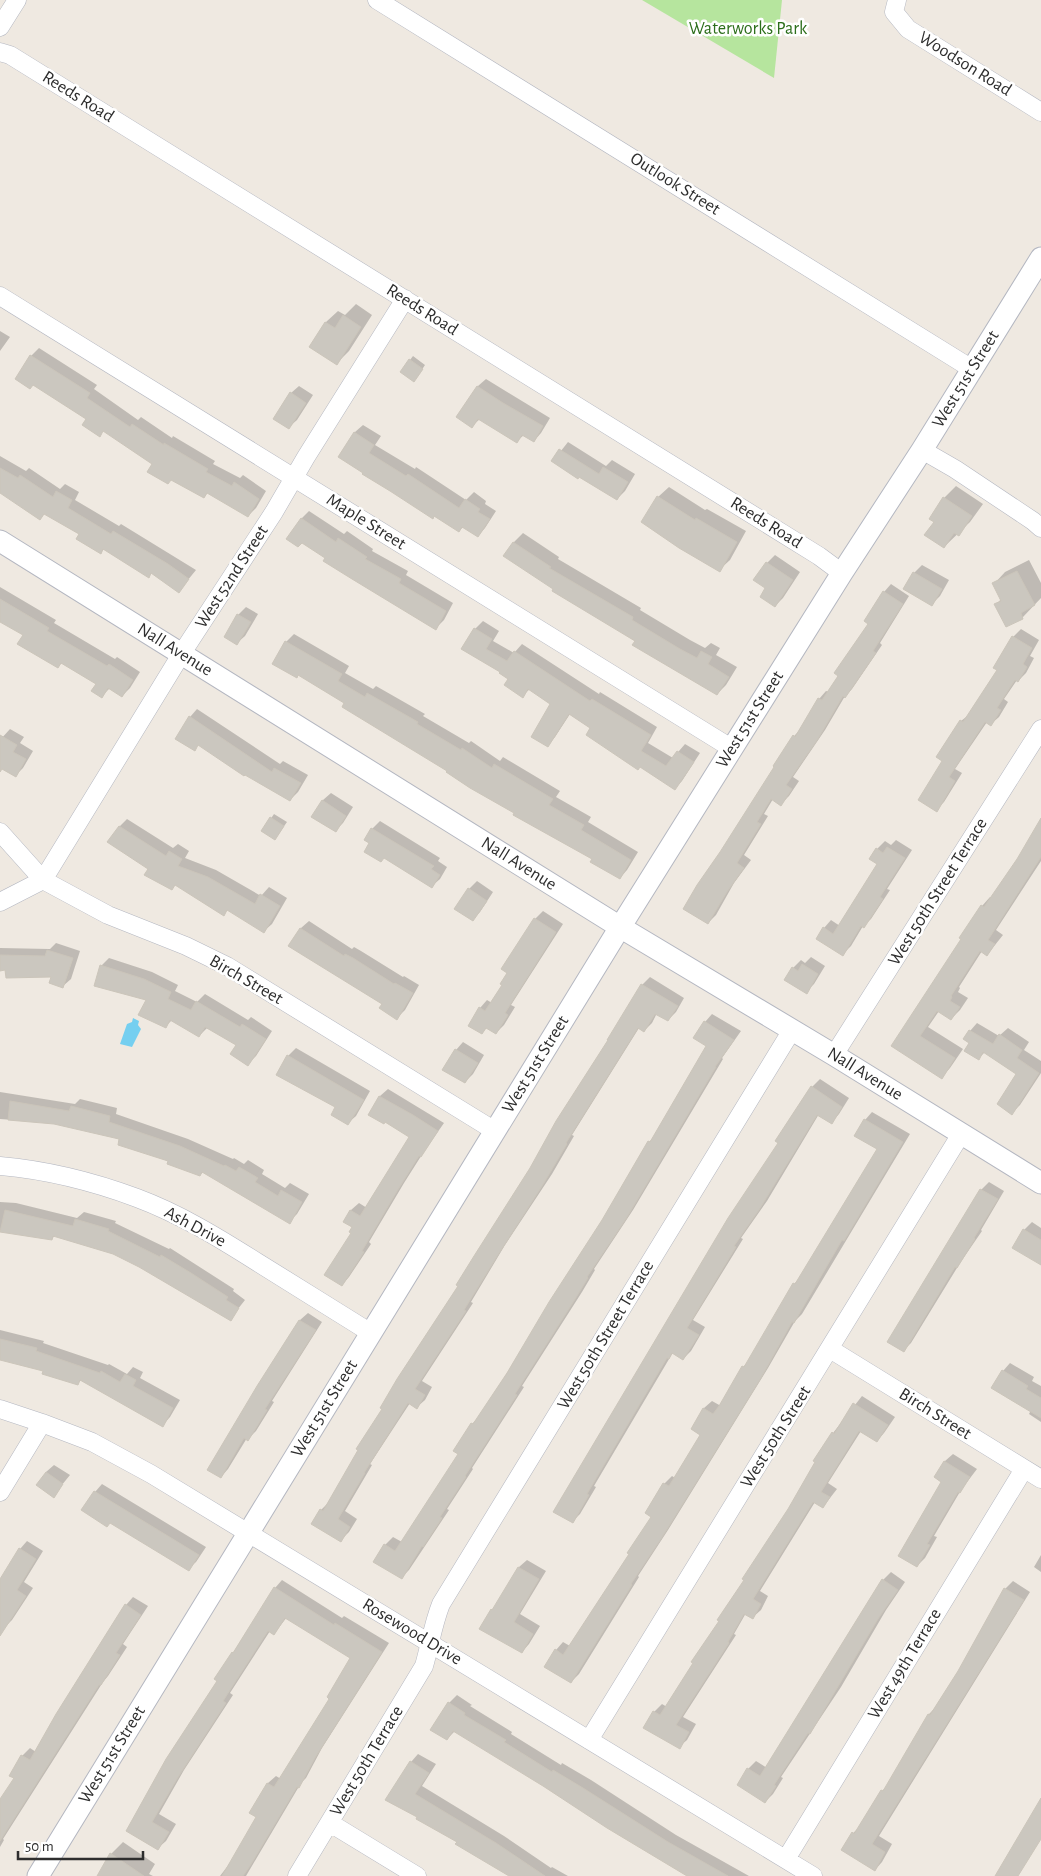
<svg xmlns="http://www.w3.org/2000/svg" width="1041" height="1876" font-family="'Alegreya Sans',sans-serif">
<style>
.green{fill:#b6e59e}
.water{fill:#75cff0}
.shadow{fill:#0003}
.building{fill:#cbc7bf;stroke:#cbc5ba}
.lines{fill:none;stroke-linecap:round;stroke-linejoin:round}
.minor-casing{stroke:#b4b7c1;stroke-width:19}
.tertiary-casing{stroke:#b4b7c1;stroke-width:23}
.minor{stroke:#fff;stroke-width:18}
.tertiary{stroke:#fff;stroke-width:21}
.labels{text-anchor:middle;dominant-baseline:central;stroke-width:5;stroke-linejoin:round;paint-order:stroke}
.park-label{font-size:18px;fill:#2c6e1b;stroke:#fff}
.street-label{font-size:18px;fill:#2e2e2e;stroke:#fff}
</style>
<rect width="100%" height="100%" fill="#efe9e1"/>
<path class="green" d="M642,0H782L774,78Z"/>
<path class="water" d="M133,1018L139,1021L138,1025L141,1029L132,1047L120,1044L127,1024L132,1022Z"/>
<path class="shadow" d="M356,304L372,315L349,351L337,363L311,346L326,322L338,311L345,315Z
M0,331L10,337L0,351Z
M39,348L97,385L94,389L138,420L141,417L172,438L173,436L215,461L213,464L240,478L243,475L266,491L256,508L248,516L208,492L204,497L104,430L99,435L88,419L31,356Z
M413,356L425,365L417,377L410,360Z
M486,379L550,418L541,433L534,441L524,435L517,441L480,419L472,426L458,417L478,386Z
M299,386L313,395L297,420L289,427L291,393Z
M363,425L381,436L375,445L415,469L416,467L466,500L474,492L486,501L485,504L496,511L485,528L478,536L463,527L459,531L339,456L355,432Z
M568,442L606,466L612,460L635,474L625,491L617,499L553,461Z
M0,456L26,471L29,468L60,489L65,484L79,492L75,500L119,526L121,524L196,570L179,591L152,572L149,576L104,549L101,552L80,534L45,513L40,518L0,491Z
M956,486L983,504L970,522L944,547L935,521L944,498Z
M669,487L705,510L707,509L746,531L730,560L719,570L658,497Z
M309,511L344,534L347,531L373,549L372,551L408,571L406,575L453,603L444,620L436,628L302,542L301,519Z
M523,533L559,557L558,559L641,608L640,610L690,640L705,648L711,643L720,648L716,655L737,667L726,685L717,694L505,556L514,542Z
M775,555L800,572L783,598L775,606L767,588V563Z
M1029,560L1041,583V598L1023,617L1006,626L996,605L1001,599L994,584L1005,572Z
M922,565L949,580L940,596L932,604L914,573Z
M891,584L909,596L880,643L882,645L852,689L845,696L825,730L793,777L799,781L789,796L781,804L773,799L764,814L768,816L744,855L751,860L734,883L716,915L708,923L776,766L774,765L794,736L801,729L819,699L826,691L829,692L870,623L884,592Z
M0,587L56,620L54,623L115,659L117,657L140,672L130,688L122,696L110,688L102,696L98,683L62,663L58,666L24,635L0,620Z
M246,607L258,614L245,636L237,643L238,615Z
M483,621L499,631L493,641L514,653L522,644L599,694L600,692L657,727L648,743L673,758L685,744L700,753L682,781L674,789L592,728L570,714L555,737L548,745L552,703L530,689L522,696L510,679L502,671L463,648L475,629Z
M1021,629L1039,640L1030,656L1034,658L1026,673L1018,681L1017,680L1004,699L1008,702L999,717L991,724L987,722L955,769L962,773L944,802L936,810L943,761L961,721L970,714L999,670L1013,637Z
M294,634L349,666L345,673L373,689L376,686L425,714L423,716L469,743L471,741L500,761L503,757L560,791L556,797L591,817L588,822L638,852L627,870L620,878L594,859L449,770L346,702L286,642Z
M197,709L280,764L283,761L308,775L298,792L290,800L199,744L194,749L190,717Z
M10,729L24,737L20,743L33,751L23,768L15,776L0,767V740Z
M331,793L353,807L343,823L335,831L313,816L323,800Z
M274,814L287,822L278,835L263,830Z
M127,819L173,848L178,844L189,851L185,858L216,870L261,896L269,887L287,898L272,924L264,931L228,909L224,914L176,884L172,888L149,868L109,842L120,826Z
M380,821L440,858L438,861L447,867L440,879L432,886L366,840L372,829Z
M1041,825V861L996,930L1003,935L987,955L982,951L959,987L960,988L958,992L968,998L960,1010L951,1019L939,1011L928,1027L963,1049L950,1068L942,1077L893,1046L963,939L982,906L990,897L992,898Z
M896,840L912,850L887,889L890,890L871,919L863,926L851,946L843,954L824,928L831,920L840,926L879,864L877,849L885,841L891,845Z
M477,881L493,892L480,912L472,920L469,889Z
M543,911L563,924L511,1005L515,1007L504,1025L496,1033L487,1027L482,1033L480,1008L487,1000L492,1003L503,985L535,919Z
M309,921L352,949L354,947L361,951L403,977L404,976L419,985L405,1010L397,1018L383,1004L290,946L301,928Z
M56,943L80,951L71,979L63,986L53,976L6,969H0V948L50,949Z
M811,957L825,966L814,984L806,992L793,968L801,960L805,963Z
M109,958L152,972L178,985L175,991L197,1002L205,994L248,1020L251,1017L272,1031L256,1056L248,1064L238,1045L208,1027L199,1036L172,1020L166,1026L148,999L101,966Z
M650,977L684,998L676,1012L668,1020L657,1013L652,1023L644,1031L639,1028L572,1135L574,1136L552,1174L505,1245L471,1302L473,1303L422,1381L432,1387L425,1400L417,1407L410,1403L370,1464L372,1465L345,1511L357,1519L349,1532L341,1540L313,1523L321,1510L329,1502L642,985Z
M712,1014L741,1031L722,1058L723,1059L633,1210L594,1269L595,1270L582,1292L522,1386L524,1387L472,1468L473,1469L447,1509L449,1510L409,1570L402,1577L375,1562L385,1545L393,1537L402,1542L459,1454L472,1424L480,1416L603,1221L649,1142L656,1135L708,1046L705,1022Z
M977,1023L999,1036L1008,1028L1029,1042L1024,1050L1041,1061V1073L1020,1105L1012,1113L1018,1074L985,1052L979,1058L970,1042V1031Z
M463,1042L484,1055L473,1074L465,1082L456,1050Z
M296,1048L370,1091L356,1116L348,1123L337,1107L277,1074L288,1056Z
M820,1079L849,1098L839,1114L832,1122L819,1114L767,1201L741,1238L743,1239L693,1320L705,1327L691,1351L683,1359L673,1353L672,1354L594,1486L596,1487L580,1514L572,1522L554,1511L780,1143L812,1087Z
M388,1089L444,1123L423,1153L404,1183L369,1242L371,1244L349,1277L342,1285L353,1226L345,1221L351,1210L359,1203L367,1208L411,1137L386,1120L369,1114L380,1096Z
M0,1092L75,1104L80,1099L117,1108L116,1114L188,1139L233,1159L234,1158L244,1164L248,1160L264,1170L262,1174L285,1188L290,1183L309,1194L297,1214L289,1222L203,1172L200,1175L121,1138L55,1123L0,1119Z
M872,1112L910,1134L802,1314L795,1321L768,1368L668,1530L638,1576L639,1577L579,1674L571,1682L556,1650L563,1642L570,1646L631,1554L653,1516L664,1484L672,1476L675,1478L702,1435L692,1429L704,1408L712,1401L721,1406L743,1367L749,1361L794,1284L800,1278L879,1149L865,1120Z
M989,1182L1004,1191L981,1230L982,1231L960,1263L911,1343L903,1351L981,1190Z
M0,1202L16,1203L77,1218L84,1212L116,1221L115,1223L169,1249L170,1248L234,1289L233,1291L245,1300L230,1319L140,1266L113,1253L55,1235L52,1239L0,1230Z
M1032,1222L1041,1228V1263L1024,1230Z
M308,1313L322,1322L272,1401L274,1402L256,1431L248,1439L247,1438L228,1469L221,1477L258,1387L300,1320Z
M0,1330L44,1341L43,1343L108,1365L109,1364L127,1374L133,1367L143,1372L140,1378L180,1400L170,1417L163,1425L81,1380L78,1383L44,1370L0,1359Z
M1010,1363L1034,1377L1032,1381L1041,1386V1422L1029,1414L1031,1410L1003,1371Z
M862,1396L895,1417L884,1433L877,1441L861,1431L828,1483L837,1489L823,1507L815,1502L760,1591L768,1596L761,1610L753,1617L746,1613L734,1634L736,1635L683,1717L696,1724L687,1740L679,1747L654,1712L662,1704L667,1707L789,1509L817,1461L815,1460L833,1433Z
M953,1454L977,1469L961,1490L934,1536L937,1537L925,1558L917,1566L943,1481L936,1477L945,1461Z
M54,1465L70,1475L53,1496L46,1472Z
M102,1484L206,1547L196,1562L188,1569L95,1492Z
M27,1541L43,1551L24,1582L33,1588L12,1620L4,1628L0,1625V1581L20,1549Z
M1041,1555V1572L1034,1567Z
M527,1560L546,1571L520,1614L540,1626L529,1644L522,1652L492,1610L497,1604L519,1567Z
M891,1572L905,1582L886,1610L841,1687L781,1777L783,1778L773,1794L765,1802L738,1784L748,1769L756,1761L767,1768L883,1580Z
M282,1580L342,1618L344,1616L389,1643L322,1748L306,1778L301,1783L246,1876H220L233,1859L258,1816L251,1812L268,1783L276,1776L281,1779L331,1699L352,1658L287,1617L274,1634L270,1631L230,1693L233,1695L184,1770L159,1814L176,1824L166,1841L158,1848L127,1830L219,1681L233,1653L275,1588Z
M1013,1581L1030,1592L879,1836L892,1844L882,1862L875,1870L843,1850L853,1833L861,1826L882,1791L888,1785L929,1714L936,1707L959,1672L1005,1589Z
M133,1597L148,1606L123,1644L127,1647L108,1676L103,1682L3,1839L4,1840L0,1847V1801L15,1778L22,1756L30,1748L36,1752L126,1605Z
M457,1695L472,1705L470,1706L512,1732L511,1734L561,1765L562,1763L591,1780L676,1835L749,1876H690L455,1731L447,1739L449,1703Z
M418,1754L436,1764L422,1786L504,1836L551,1868L552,1867L568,1876H513L419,1817L386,1800L411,1762Z
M123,1842L155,1864L149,1874L153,1876H100L111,1854Z"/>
<path class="building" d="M343,315L361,327L337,365L309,347L325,322L335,328Z
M30,355L90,393L87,398L130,427L132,424L164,445V443L208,469L206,472L232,486L234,482L259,499L248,517L207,493L204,498L171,480L168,484L147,472L152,464L103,431L100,437L82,425L86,419L33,385L30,389L15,379Z
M409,359L423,369L414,382L400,372Z
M477,386L503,403L543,426L534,442L522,435L517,443L478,419L472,428L456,417Z
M290,392L306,403L289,429L273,419Z
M354,432L374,445L369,453L406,476L408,474L459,508L465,499L480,509L478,512L490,519L478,537L462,527L459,532L434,516L433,519L390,491L362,474L363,473L338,457Z
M559,449L599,474L603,467L628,482L617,500L579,477L578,479L551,461Z
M0,468L18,478L20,475L53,497L56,491L72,500L68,508L111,534L113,531L168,564L189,579L179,593L151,573L149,578L103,549L101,554L76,539L79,534L44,514L40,520L0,493Z
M657,496L695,520L696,518L737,542L720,572L679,548L641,522Z
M943,497L972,516L959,536L954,533L944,548L924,535L934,522L929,519Z
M301,518L336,542L338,538L367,557L365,559L401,579L399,583L446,611L436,630L352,579L323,561L325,558L302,543L298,547L286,539Z
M513,542L551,567L549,568L633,617L632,620L680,649L697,658L701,651L712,657L708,664L729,677L717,695L632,645L635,641L552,591L553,589L503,556Z
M766,562L793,580L775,607L760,597L765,588L753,580Z
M1017,571L1035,605L1021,613L1023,619L1006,627L994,604L1001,601L992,583Z
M913,572L942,589L932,606L903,589Z
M883,591L903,604L873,651L876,653L845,698L843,696L818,739L786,785L792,789L781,806L771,799L757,822L761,824L737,863L744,868L727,892L708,924L683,909L697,885L720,852L774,767L773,766L793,735L795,737L818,698L822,700L838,676L834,673L868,624L864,621Z
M0,599L49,628L47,631L107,666L109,664L133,680L122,697L108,688L102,698L91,691L96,684L61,663L58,668L17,644L23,635L0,622Z
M237,614L251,622L237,645L224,637Z
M474,628L492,639L486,649L507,661L514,651L590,701L592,699L651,735L641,751L666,766L677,751L694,762L675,790L640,767L638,770L586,735L590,728L569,714L548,747L531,737L550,704L528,689L523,698L504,685L508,679L499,673L500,672L461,649Z
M1012,636L1032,648L1023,664L1027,667L1018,682L1015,680L997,708L1001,710L991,726L985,722L949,777L955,781L937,812L918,800L942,761L936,757L960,720L963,722L997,670L993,668Z
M285,641L342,674L338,681L365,697L367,693L418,722L417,724L461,750L462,748L492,768L494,764L553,799L549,805L584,825L581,830L631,860L620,879L590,862L592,859L513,815L514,813L470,788L446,772L447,771L342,707L344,703L298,675L297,678L272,664Z
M189,716L272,772L274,768L301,783L290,801L245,775L244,776L198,745L195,751L175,739Z
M0,735L17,745L13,752L26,759L16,777L2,769L0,772Z
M322,800L346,816L336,832L311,817Z
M270,817L284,826L275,840L261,831Z
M1041,818V857L988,940L995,944L987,956L980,951L951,996L952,997L950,1001L960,1007L951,1020L937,1011L920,1036L955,1058L942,1079L891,1046L961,939L959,938L981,905L984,907L1017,859Z
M119,826L166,856L169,851L182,859L178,866L208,877L255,904L260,894L280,906L264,933L227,910L224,916L175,885L172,890L144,875L148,869L107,842Z
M371,828L434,866L431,869L440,875L432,888L384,858L381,862L364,852L369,843L364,840Z
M887,847L905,858L880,897L883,899L864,928L861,926L843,956L816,939L823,927L833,934L877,864L869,859L876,848L883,853Z
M468,888L487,901L473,921L454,909Z
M534,918L556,932L505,1013L508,1015L496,1034L486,1028L482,1034L468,1026L479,1007L485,1011L502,985L500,984L507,973L501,969Z
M300,928L344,956L345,954L353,958L394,984L395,983L413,993L397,1020L379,1008L382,1004L288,946Z
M47,950L73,958L63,988L49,983L51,977L6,978L5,970L0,971V955L45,956Z
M802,964L818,974L807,994L784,980L792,967L798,971Z
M100,965L144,979L171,992L168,999L191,1010L196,1001L240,1027L242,1024L266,1039L248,1066L230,1054L236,1045L205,1027L199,1037L170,1020L166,1028L138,1015L146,1000L94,986Z
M641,984L678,1006L668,1021L655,1014L644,1032L638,1028L566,1143L567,1144L544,1183L498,1255L464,1310L466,1311L415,1389L425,1395L417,1409L408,1403L364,1473H365L338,1519L350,1527L341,1542L311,1524L320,1509L323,1511L358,1450L356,1449L382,1409L380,1408L397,1379L458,1286L456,1285L474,1256L530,1168L556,1121L608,1040H607Z
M704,1021L734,1040L715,1067H716L626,1219L587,1277L588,1278L574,1301L515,1394L517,1395L465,1476L466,1477L440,1517L442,1518L423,1547L422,1546L402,1579L373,1562L384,1544L395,1551L458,1454L453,1451L471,1423L473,1424L507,1373L549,1302L602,1220L648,1141L650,1142L706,1046L693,1038Z
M969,1030L993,1044L999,1034L1022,1050L1017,1058L1039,1073L1012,1115L997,1104L1016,1074L983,1052L979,1060L964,1051L969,1043L963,1039Z
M455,1049L478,1063L465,1083L442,1070Z
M287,1055L364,1100L348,1125L331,1115L335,1107L276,1075Z
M811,1086L842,1107L832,1124L817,1115L759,1210L734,1246L736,1247L687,1328L699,1335L683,1360L672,1353L669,1359L667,1358L587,1494L589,1495L573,1523L553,1512L728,1218L778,1143L775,1141Z
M379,1096L413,1115L438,1131L421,1157L419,1156L396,1193L362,1251L364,1252L342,1286L324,1275L351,1233L349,1232L352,1227L343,1222L350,1210L360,1216L409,1137L385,1122L384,1124L368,1115Z
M10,1101L69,1111L71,1106L110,1116L109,1122L180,1146L224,1166L225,1165L236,1171L239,1167L258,1178L255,1182L278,1196L281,1190L302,1202L290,1224L202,1172L200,1176L167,1164L168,1161L118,1145L119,1139L54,1124L8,1120Z
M864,1119L903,1142L844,1241L842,1240L794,1323L792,1322L761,1378L661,1539L631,1584L632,1585L571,1683L544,1667L555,1649L563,1655L629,1554L627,1553L651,1517L645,1513L663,1483L669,1486L700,1435L691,1429L703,1408L713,1414L719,1406L742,1366L744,1367L793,1283L795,1284L877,1149L854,1136Z
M980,1189L998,1199L974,1238L975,1239L957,1268L955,1267L904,1352L887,1342Z
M5,1210L73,1226L75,1219L109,1229L108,1231L160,1257L161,1255L191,1273L228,1297L226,1300L239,1308L231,1321L139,1267L113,1254L53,1236L52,1240L0,1232Z
M1023,1229L1041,1240V1265L1012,1248Z
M299,1320L316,1330L265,1409L267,1410L248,1441L244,1438L221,1478L207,1470L257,1386Z
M0,1339L37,1348L36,1351L100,1373L101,1371L120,1382L125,1374L136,1380L133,1386L173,1408L163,1427L80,1380L78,1385L42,1374L43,1371L0,1360Z
M1002,1370L1028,1386L1026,1389L1041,1398V1418L991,1388Z
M853,1403L888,1425L877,1442L859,1431L821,1492L830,1497L823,1508L813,1502L753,1599L761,1604L753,1619L744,1614L728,1642L729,1643L676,1725L689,1732L680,1749L643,1728L653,1711L660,1715L693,1663L691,1662L719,1621L717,1620L744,1580L742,1579L788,1509L815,1462L813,1461L832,1432L834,1434Z
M944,1461L970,1477L960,1493L958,1492L927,1544L930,1545L917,1567L898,1556L941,1482L934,1477Z
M46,1472L63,1484L54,1498L36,1485Z
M94,1491L199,1555L189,1571L110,1523L107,1527L81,1510Z
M19,1548L36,1559L17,1590L26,1596L0,1636V1579Z
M518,1567L539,1579L514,1622L533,1634L522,1653L479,1629L491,1609L492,1610Z
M882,1579L898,1590L878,1619L810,1734L808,1733L774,1785L776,1786L765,1803L737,1785L747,1768L760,1776Z
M274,1587L334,1625L335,1623L382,1652L315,1758L299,1788L297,1787L250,1866L243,1876H222L256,1817L249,1813L267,1783L274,1787L329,1699L327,1697L350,1658L285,1618L274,1635L268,1631L223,1701L226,1703L177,1779L152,1822L169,1832L158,1850L126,1831L166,1759L217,1681L214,1679L232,1652L233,1653Z
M1004,1588L1024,1600L872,1844L885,1852L875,1871L841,1850L852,1832L854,1834L881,1790L883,1791L928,1714L930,1715L958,1671Z
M125,1604L141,1615L116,1653L120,1655L101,1685H99L0,1841V1799L14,1778L9,1776L21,1755L30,1760L56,1714Z
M448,1702L465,1713L464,1715L506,1740L504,1742L552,1772L553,1770L583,1788L668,1842L728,1876H687L607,1828L543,1786L453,1731L447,1740L430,1730Z
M410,1761L429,1773L415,1794L496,1843L545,1876H509L455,1844L457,1842L416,1819L417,1817L385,1800Z
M1041,1798V1839L1018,1876H995Z
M110,1853L144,1876H97Z"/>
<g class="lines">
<defs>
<path id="minor" d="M377,0L972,369
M897,0L894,12L908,29L1041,112
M0,27L17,0
M0,52L10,55L819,556L842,573
M0,296L731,748
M922,450L955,469L1033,521L1041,528
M0,832L43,880L108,915L186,946L227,966L495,1131
M0,902L43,880L182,653L274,512L306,457L405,299
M834,1055L1041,729
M0,1166C46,1170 94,1182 137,1198C180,1214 219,1238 257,1262C295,1286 333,1309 371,1333
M830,1349L1041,1479
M0,1409L42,1423L92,1442L151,1474L813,1876
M0,1492L42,1423
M589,1740L961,1134
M330,1823L417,1876
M786,1859L1024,1469
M297,1876L424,1666C430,1645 433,1624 441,1604L792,1030"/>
<g id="tertiary">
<path id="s1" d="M0,541L620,927L834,1055L1041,1183"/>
<path id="s2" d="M38,1876L614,937L842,573L922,450L1041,258"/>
</g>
</defs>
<use href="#minor" class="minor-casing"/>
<use href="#tertiary" class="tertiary-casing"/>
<use href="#minor" class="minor"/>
<use href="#tertiary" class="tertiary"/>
</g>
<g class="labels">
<g class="park-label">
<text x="748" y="29">Waterworks Park</text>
</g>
<g class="street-label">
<text transform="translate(965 64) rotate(32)">Woodson Road</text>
<text transform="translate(78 97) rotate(32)">Reeds Road</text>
<text transform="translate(675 184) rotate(32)">Outlook Street</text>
<text transform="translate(422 310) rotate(32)">Reeds Road</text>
<text stroke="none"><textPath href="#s2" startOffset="1761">West 51st Street</textPath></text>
<text transform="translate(366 522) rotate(32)">Maple Street</text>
<text transform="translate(766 523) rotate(32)">Reeds Road</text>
<text transform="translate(232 577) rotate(-57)">West 52nd Street</text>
<text stroke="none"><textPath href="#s1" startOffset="206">Nall Avenue</textPath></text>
<text stroke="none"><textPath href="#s2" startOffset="1358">West 51st Street</textPath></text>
<text stroke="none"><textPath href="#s1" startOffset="611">Nall Avenue</textPath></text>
<text transform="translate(938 892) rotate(-58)">West 50th Street Terrace</text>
<text transform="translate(246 980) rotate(30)">Birch Street</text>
<text stroke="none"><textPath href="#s2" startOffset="952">West 51st Street</textPath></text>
<text stroke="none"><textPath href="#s1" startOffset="1016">Nall Avenue</textPath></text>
<text transform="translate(195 1227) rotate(28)">Ash Drive</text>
<text transform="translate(606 1335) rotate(-59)">West 50th Street Terrace</text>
<text stroke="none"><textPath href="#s2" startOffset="548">West 51st Street</textPath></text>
<text transform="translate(935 1414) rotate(32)">Birch Street</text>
<text transform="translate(776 1437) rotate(-58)">West 50th Street</text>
<text transform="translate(412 1632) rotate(31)">Rosewood Drive</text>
<text transform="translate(905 1664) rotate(-59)">West 49th Terrace</text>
<text stroke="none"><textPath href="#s2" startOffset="142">West 51st Street</textPath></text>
<text transform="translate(367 1761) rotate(-59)">West 50th Terrace</text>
</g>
</g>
<path d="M18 1851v8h125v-8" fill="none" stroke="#2e2e2e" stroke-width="2.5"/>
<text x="25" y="1851" font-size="15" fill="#2e2e2e" stroke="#ffffff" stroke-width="4" paint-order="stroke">50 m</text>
</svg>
